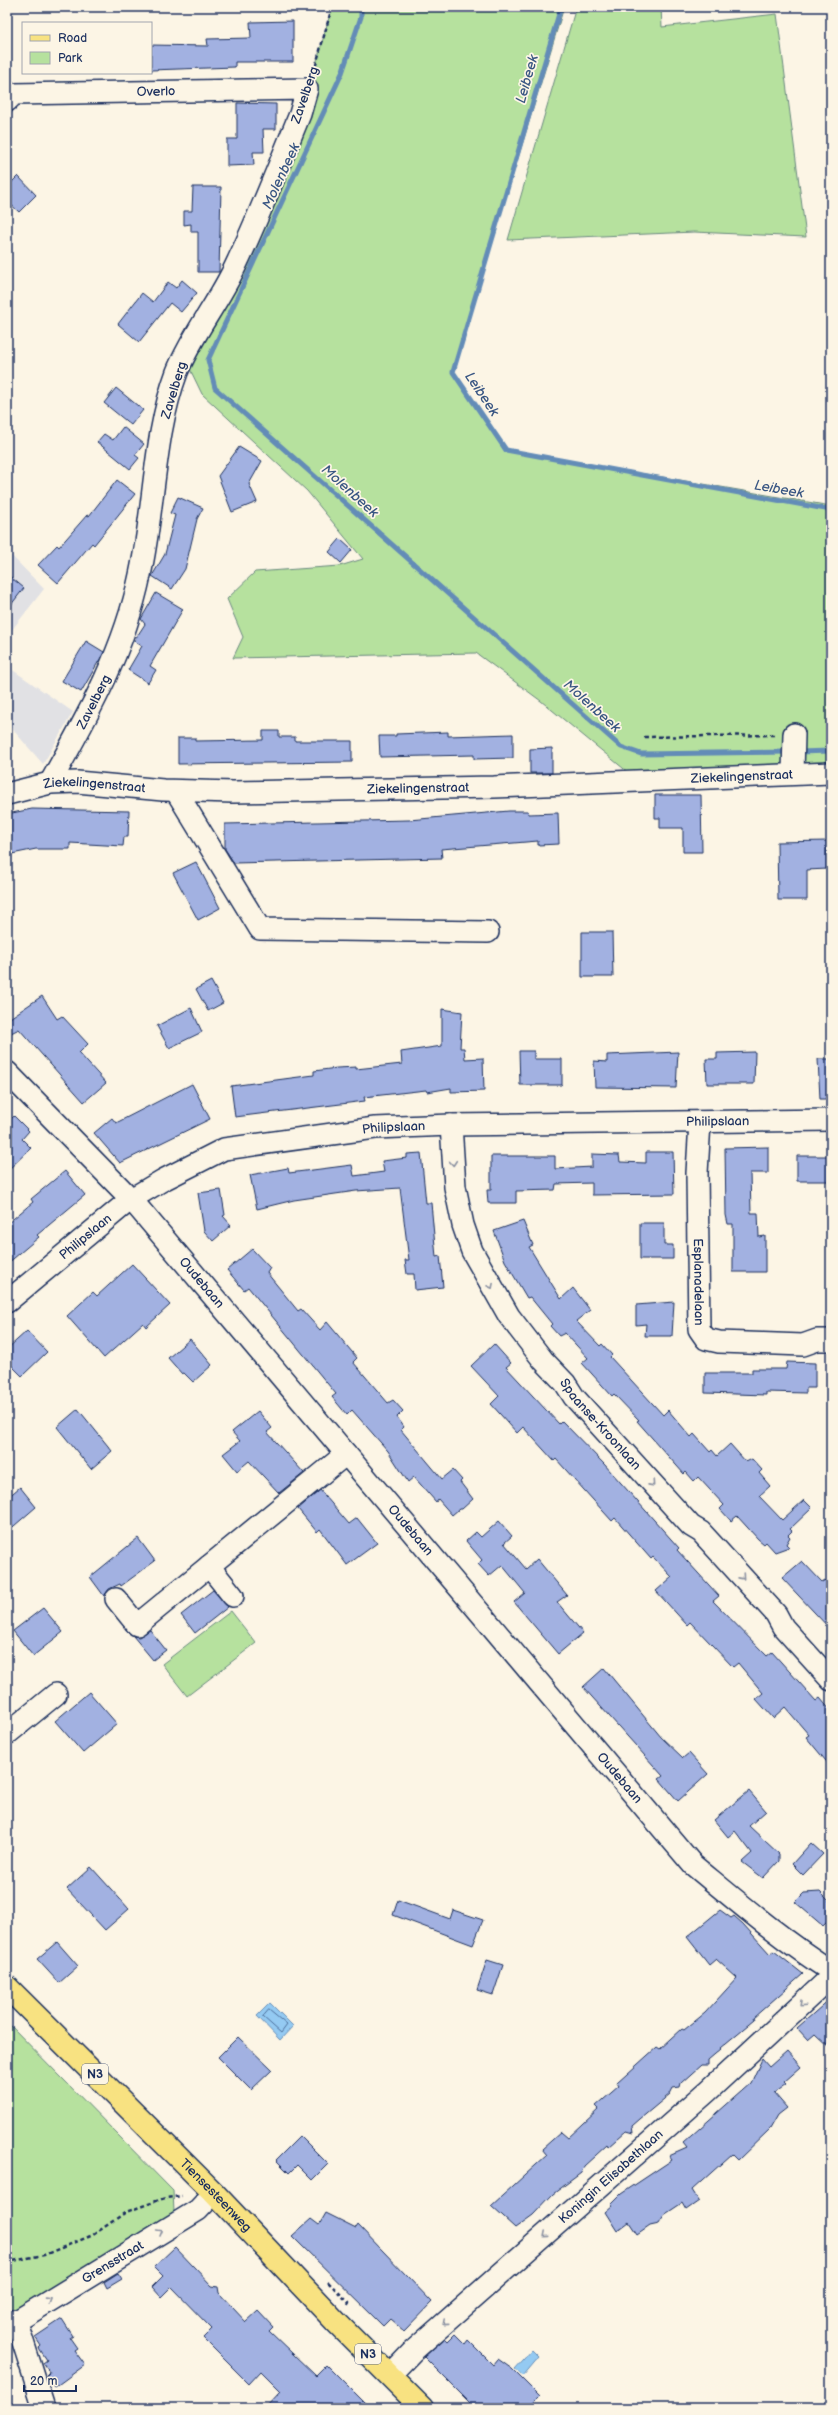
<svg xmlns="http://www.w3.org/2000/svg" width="838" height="2415" font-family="'Balsamiq Sans',sans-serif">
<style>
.built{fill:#e1e1e4}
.green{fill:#b6e19e;stroke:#68887e}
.water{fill:#94caf2;stroke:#648cb7}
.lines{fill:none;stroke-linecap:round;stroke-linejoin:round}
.shore{stroke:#4b6d99;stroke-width:1}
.stream{stroke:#648cb7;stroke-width:5}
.building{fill:#a2b1e1;stroke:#1b2f5e}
.minor-casing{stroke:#1b2f5e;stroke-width:24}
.major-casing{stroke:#1b2f5e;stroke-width:25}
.path{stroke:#1b2f5e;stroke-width:2.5;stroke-dasharray:4 3;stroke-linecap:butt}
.minor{stroke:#fcf5e5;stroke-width:21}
.major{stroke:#f8e281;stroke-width:22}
.oneway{stroke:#8c92a2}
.labels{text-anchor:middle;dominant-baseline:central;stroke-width:3.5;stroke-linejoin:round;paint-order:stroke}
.shield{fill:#fcf5e5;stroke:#5e6a86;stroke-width:1}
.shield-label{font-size:12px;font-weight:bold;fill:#1b2f5e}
.street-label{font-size:13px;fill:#1b2f5e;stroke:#fcf5e5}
.water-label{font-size:14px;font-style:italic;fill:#395683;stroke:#fcf5e5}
</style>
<rect width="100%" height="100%" fill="#fcf5e5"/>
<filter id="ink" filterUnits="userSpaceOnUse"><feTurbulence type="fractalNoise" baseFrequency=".025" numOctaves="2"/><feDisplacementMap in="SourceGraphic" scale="8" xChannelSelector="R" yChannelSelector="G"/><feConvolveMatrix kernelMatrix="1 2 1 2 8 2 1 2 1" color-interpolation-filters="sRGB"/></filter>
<g filter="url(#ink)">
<path class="built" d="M7,551L44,589L7,636Z
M7,666L73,712L43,764L7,723Z"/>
<path class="green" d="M332,7H564L453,372L506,450L831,506V764L629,773L541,701L476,653L233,658L243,637L227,599L255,572L340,566L363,559L307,491L202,394L187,363L311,82Z
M576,7H661L662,27L777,14L806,237L694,232L508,240Z
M231,1611L256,1643L187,1696L162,1664Z
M7,2022L173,2191L174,2212L7,2315Z"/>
<path class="water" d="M270,2003L293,2026L280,2040L257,2016Z
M532,2350L539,2357L523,2376L515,2369Z"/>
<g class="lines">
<path class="shore" d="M269,2010L287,2025L281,2033L263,2017Z"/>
<path class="stream" d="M361,7V17L342,73L208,360L215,388L621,747L641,754L788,752
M561,7L453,372L506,450L831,510
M798,752L831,751"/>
</g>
<path class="building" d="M293,21V62H235V67L151,70V45L208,46L207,39L251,38L250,22Z
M237,103L276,104V129H263L264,152H253L254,165L227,166V139H237Z
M18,176L36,195L19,212L7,201V187Z
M193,187H221L219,272H198V232H191V224L184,225V211H192Z
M182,280L197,293L181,312L170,303L139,342L118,324L142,293L153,302L168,282L176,288Z
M116,388L143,410L131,425L104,403Z
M123,427L144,444L135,455L139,458L130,469L97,442L104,434L113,440Z
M239,447L262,461L249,484L257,502L232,512L218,476Z
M117,480L135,494L94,545L92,543L58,583L38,565L57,545L59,547L87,515L89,516Z
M178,497L203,508L197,519L185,569L172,589L152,576L165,554L175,515L170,513Z
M340,539L352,550L341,563L329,552Z
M7,574L24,588L7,610Z
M156,593L183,609L150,666L156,670L148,683L128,670L142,646L134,641L145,624L141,619Z
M86,641L104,652L81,692L62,681Z
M263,731H279V737H295V741H352V762L178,764V738H195V741L263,740Z
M448,732V736L513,734V758L474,759V755L380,757L379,736H396V734Z
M552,748V773H530V749Z
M655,795H701L702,852H683V828H660V818H655Z
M32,809L129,811L128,837H124L123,846L70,843V849H36L7,855V814Z
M509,811H528L529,814L558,813L559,844L538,845V841L441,849L442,858L234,863L225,849V824L409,820Z
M827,841V869L807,870V900H778L777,842Z
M196,862L220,908L198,920L173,873Z
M582,932H612L613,977H582Z
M211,981L223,1003L208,1011L196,989Z
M42,996L57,1019L62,1016L88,1044L79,1053L106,1083L84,1102L19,1029L7,1035V1020Z
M191,1008L202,1032L169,1048L157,1026Z
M442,1009L462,1012L460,1048H464L465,1059L483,1058L484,1091L451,1092V1088L427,1092L426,1090L364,1097L365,1101L235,1117L231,1086L314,1075V1071L337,1068L356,1067V1069L402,1064L401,1052L442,1046Z
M519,1051H534V1059H562V1085H520Z
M678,1052L676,1088L595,1087L594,1061L607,1062V1055Z
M755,1052L754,1084H707L706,1059H717V1053Z
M818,1059H831V1099H820Z
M192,1084L210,1119L120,1163L94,1133L112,1118L116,1123Z
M14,1116L29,1131L22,1139L31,1148L7,1171V1123Z
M768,1147V1173H750L751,1213H758L759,1237L765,1236V1272H733V1224H728L726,1215L725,1148Z
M646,1152H673L674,1194L592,1195V1183L556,1184L555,1190L516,1191V1203H488L487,1190H491V1156H555V1169L592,1167V1154L619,1155L620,1162L646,1163Z
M421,1153L426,1203H431L436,1257L440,1256L443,1287L415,1290L414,1274H407L405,1260H409L400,1188L356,1191L294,1200L257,1209L250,1175L288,1168L289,1173L352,1165L354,1176L384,1172L382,1161L407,1158V1154Z
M797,1156H831V1181H797Z
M65,1171L85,1195L37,1235L39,1237L7,1264V1224L33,1202L31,1199Z
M221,1190L225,1215L223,1216L231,1225L213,1241L204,1231L198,1193Z
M523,1221L533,1245L529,1247L561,1299L573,1288L590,1310L576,1321L600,1346L602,1344L612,1355L610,1357L663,1415L668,1410L691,1437L694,1434L710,1452L712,1450L717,1456L730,1444L746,1462L752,1459L762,1470L759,1473L770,1486L759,1496L782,1520L804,1500L812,1508L790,1529L792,1531L788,1535L790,1537L786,1544L789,1547L775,1552L766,1542L764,1544L758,1539L737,1516L731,1521L720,1509L724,1505L698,1477L694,1481L686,1472L684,1474L637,1421L639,1420L614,1394L612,1396L582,1363L588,1358L565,1333L559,1336L550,1326L552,1324L530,1297L527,1298L505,1261L494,1231Z
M640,1223H664V1245H673V1259H640Z
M252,1249L270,1268L267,1273L298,1311L301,1309L320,1330L327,1322L357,1358L353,1362L388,1403L393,1400L403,1411L397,1417L404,1427L401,1430L442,1479L453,1470L462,1480L460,1482L473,1499L462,1509H459L452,1515L438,1499L436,1502L414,1477L408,1482L388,1451L352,1410L347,1415L332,1397L336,1394L248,1287L244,1290L227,1270Z
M132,1264L170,1305L146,1327L143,1323L104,1358L67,1316L93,1292L97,1296Z
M674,1302L672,1336H645L646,1324L636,1325V1305Z
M27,1331L47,1352L22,1376L7,1361V1349Z
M190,1339L212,1365L193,1382L184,1373L182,1374L168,1358Z
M494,1344L511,1363L506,1367L559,1424L562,1421L604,1464L679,1548L677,1550L719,1596L713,1601L767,1656L772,1652L816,1701L820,1698L831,1711V1767L806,1737L809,1735L785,1707L773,1718L756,1699L763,1693L738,1663L733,1667L690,1622L687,1625L656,1591L672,1577L653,1557L651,1559L615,1518L612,1521L556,1459L554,1461L523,1427L517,1433L491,1404L499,1396L471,1366Z
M787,1362L815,1363V1388H806V1393L766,1392V1395L705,1393V1373H752V1369H786Z
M78,1409L112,1451L91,1469L57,1427Z
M258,1411L272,1428L267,1432L304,1473L279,1493L249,1461L237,1471L223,1454L240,1441L232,1432Z
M20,1487L36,1507L7,1532V1498Z
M320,1490L349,1524L357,1518L377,1543L347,1565L320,1529L317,1532L298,1509Z
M499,1521L512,1536L504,1543L526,1569L537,1559L567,1595L557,1602L583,1633L558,1654L514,1602L525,1593L502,1565L489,1576L478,1564L482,1560L466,1541L476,1532L481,1537Z
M138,1538L155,1561L121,1586L120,1584L109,1589L104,1596L90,1577Z
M802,1561L822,1582L825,1580L831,1586V1630L782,1578Z
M213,1590L228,1607L195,1633L181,1615Z
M43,1608L63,1632L33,1656L13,1631Z
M150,1630L166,1650L153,1660L133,1636L139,1637Z
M604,1668L661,1737L683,1758L689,1753L708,1774L678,1801L659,1779L663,1776L583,1687Z
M89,1692L117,1724L83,1753L55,1721Z
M749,1791L766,1811L749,1826L779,1854V1861L763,1878L742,1862L752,1853L735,1831L728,1837L714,1820Z
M811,1843L823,1854L803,1875L792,1864Z
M91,1867L129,1909L105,1930L67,1889Z
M820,1892L831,1903V1918L823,1926L795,1902L804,1893Z
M398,1900L450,1919L453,1910L483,1920L473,1945L393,1915Z
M720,1910L731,1918L734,1916L743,1924L770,1954L774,1951L803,1974L753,2018L754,2020L720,2048L721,2049L708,2060V2065H701L681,2083L680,2087L673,2088L670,2094L640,2119L632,2126L633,2133L626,2131L608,2147L607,2145L584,2166L581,2173L553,2194L533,2215L515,2228L491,2206L547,2155L542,2149L561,2132L568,2138L599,2109L596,2106L619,2086L617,2083L657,2047L660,2049L682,2029L684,2030L705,2013L737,1978L716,1959L709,1965L687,1937Z
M57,1942L78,1966L59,1983L37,1959Z
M487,1960L503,1965L493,1995L477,1990Z
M831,1998V2049L815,2034L808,2040L797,2028Z
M238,2037L272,2070L251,2090L218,2057Z
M787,2051L801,2067L784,2082L786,2084L774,2093L787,2108L778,2115L770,2129L738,2160L732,2154L692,2190L699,2201L686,2210L682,2203L664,2215L659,2223L650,2225L637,2234L629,2222L617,2231L605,2212L613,2205L611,2204L621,2194L672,2160L669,2156L687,2148L683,2143L751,2083L762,2059L769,2067Z
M300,2136L328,2164L312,2180L297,2165L289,2173L276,2160Z
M326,2213L356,2228L358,2225L432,2302L404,2331L390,2319L383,2326L292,2236L311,2219L319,2225Z
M175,2247L212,2286L218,2287L219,2293L246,2322L258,2311L273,2327L269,2331L316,2376L327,2365L370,2408H265L281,2391L261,2371L249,2384L203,2338L212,2329L171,2287L161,2297L152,2287L163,2276L154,2267Z
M118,2273L122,2279L107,2288L104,2282Z
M62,2319L73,2336L70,2338L77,2348L74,2350L85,2365L55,2387L47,2376L50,2373L43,2363L47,2360L39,2348L41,2346L35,2337Z
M455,2334L465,2344L468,2340L493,2365L498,2359L512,2369L539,2396L527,2408H475L424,2357L445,2338L448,2341Z"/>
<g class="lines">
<defs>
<g id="minor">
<path id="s1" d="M7,101L14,94L307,89L300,114C279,165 259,217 235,267C218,303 192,335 177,372C153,436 155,508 140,575C124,652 88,715 50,783"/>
<path d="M793,774L794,734"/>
<path d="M176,791L260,929L488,932"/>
<path id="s2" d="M7,794L50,783L77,782L163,790L233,792L494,787L831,773"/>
<path id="s3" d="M7,1072L131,1199L693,1865C738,1902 782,1940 831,1971"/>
<path id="s4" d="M700,1122L697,1173L699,1329L706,1339L719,1342L803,1345L817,1340H831"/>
<path id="s5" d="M451,1125L455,1187L463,1225L472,1251L509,1316L543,1360L565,1383L574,1397L691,1526L701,1532L776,1614L783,1627L831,1680"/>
<path id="s6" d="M7,1302L131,1199L163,1180L224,1149L375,1128L451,1125L831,1120"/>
<path d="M209,1566L233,1596"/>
<path d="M116,1599L137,1625L346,1454"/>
<path d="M7,1734L56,1694"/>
<path d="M16,2320L44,2408"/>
<path id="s7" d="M7,2327L198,2210L214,2193"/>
<path id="s8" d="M390,2375L413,2351L708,2091L831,1977"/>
</g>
<g id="major">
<path id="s9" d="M7,1987L214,2193L337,2323L422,2408"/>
</g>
</defs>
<use href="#minor" class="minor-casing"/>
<use href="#major" class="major-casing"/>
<path class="path" d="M314,72L332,7
M644,737L775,735
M7,2262L44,2255L93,2235L126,2212L165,2198L182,2196
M328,2282L349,2303L348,2306"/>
<use href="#minor" class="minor"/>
<use href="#major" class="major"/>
</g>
<defs><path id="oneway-chevron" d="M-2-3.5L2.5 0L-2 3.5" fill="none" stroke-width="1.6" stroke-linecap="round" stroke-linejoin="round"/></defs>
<g class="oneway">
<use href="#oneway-chevron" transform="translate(453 1163) rotate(85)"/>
<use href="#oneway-chevron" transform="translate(491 1286) rotate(64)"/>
<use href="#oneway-chevron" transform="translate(652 1484) rotate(48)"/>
<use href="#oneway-chevron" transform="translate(742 1577) rotate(48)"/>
<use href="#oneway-chevron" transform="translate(802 2004) rotate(137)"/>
<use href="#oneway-chevron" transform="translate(160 2232) rotate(-30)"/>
<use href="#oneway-chevron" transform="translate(545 2235) rotate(139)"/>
<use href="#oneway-chevron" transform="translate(49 2300) rotate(-32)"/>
<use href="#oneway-chevron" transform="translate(445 2323) rotate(139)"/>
</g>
</g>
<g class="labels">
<g class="shield">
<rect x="82" y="2064" width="26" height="20" rx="3"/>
<rect x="355" y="2344" width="26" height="20" rx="3"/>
</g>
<g class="shield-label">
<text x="95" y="2074">N3</text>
<text x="368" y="2354">N3</text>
</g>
<g class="street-label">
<text stroke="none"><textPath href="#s1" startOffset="152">Overlo</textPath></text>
<text transform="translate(305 95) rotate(-71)">Zavelberg</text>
<text transform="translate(174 390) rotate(-73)">Zavelberg</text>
<text transform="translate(94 702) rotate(-63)">Zavelberg</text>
<text stroke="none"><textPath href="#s2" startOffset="737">Ziekelingenstraat</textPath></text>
<text stroke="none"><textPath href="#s2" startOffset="89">Ziekelingenstraat</textPath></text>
<text stroke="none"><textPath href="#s2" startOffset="413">Ziekelingenstraat</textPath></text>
<text stroke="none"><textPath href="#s6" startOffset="762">Philipslaan</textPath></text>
<text stroke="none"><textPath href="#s6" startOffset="438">Philipslaan</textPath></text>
<text stroke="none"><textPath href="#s6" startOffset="102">Philipslaan</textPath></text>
<text stroke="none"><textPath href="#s4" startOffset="160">Esplanadelaan</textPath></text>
<text stroke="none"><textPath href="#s3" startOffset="287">Oudebaan</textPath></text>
<text stroke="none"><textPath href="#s5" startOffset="345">Spaanse-Kroonlaan</textPath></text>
<text stroke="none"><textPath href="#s3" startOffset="611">Oudebaan</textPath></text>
<text stroke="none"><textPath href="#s3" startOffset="935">Oudebaan</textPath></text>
<text stroke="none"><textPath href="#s8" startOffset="297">Koningin Elisabethlaan</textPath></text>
<text stroke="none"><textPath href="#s9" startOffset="295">Tiensesteenweg</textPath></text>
<text stroke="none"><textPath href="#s7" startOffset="124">Grensstraat</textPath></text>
</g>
<g class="water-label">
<text transform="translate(527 79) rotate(-74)">Leibeek</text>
<text transform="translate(281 176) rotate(-65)">Molenbeek</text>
<text transform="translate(482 394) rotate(56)">Leibeek</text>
<text transform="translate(779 489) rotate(10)">Leibeek</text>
<text transform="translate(350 491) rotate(42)">Molenbeek</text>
<text transform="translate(592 706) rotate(42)">Molenbeek</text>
</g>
</g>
<rect width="838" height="2415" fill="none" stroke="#fcf5e5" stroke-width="24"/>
<rect x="12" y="12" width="814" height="2391" fill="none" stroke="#1b2f5e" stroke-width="1.5" filter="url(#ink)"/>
<rect x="22" y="22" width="130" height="52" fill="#fcf5e5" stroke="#a2a6af"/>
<rect x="30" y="35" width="20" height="6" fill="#f8e281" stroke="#a2a6af"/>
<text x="58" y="42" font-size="12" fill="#1b2f5e">Road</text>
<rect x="30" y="52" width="20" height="12" fill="#b6e19e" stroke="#a2a6af"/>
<text x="58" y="62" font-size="12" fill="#1b2f5e">Park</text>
<path d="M24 2385v6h52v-6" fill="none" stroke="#1b2f5e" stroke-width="2"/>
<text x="30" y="2385" font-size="12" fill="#1b2f5e" stroke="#fcf5e5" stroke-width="3" paint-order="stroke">20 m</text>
</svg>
